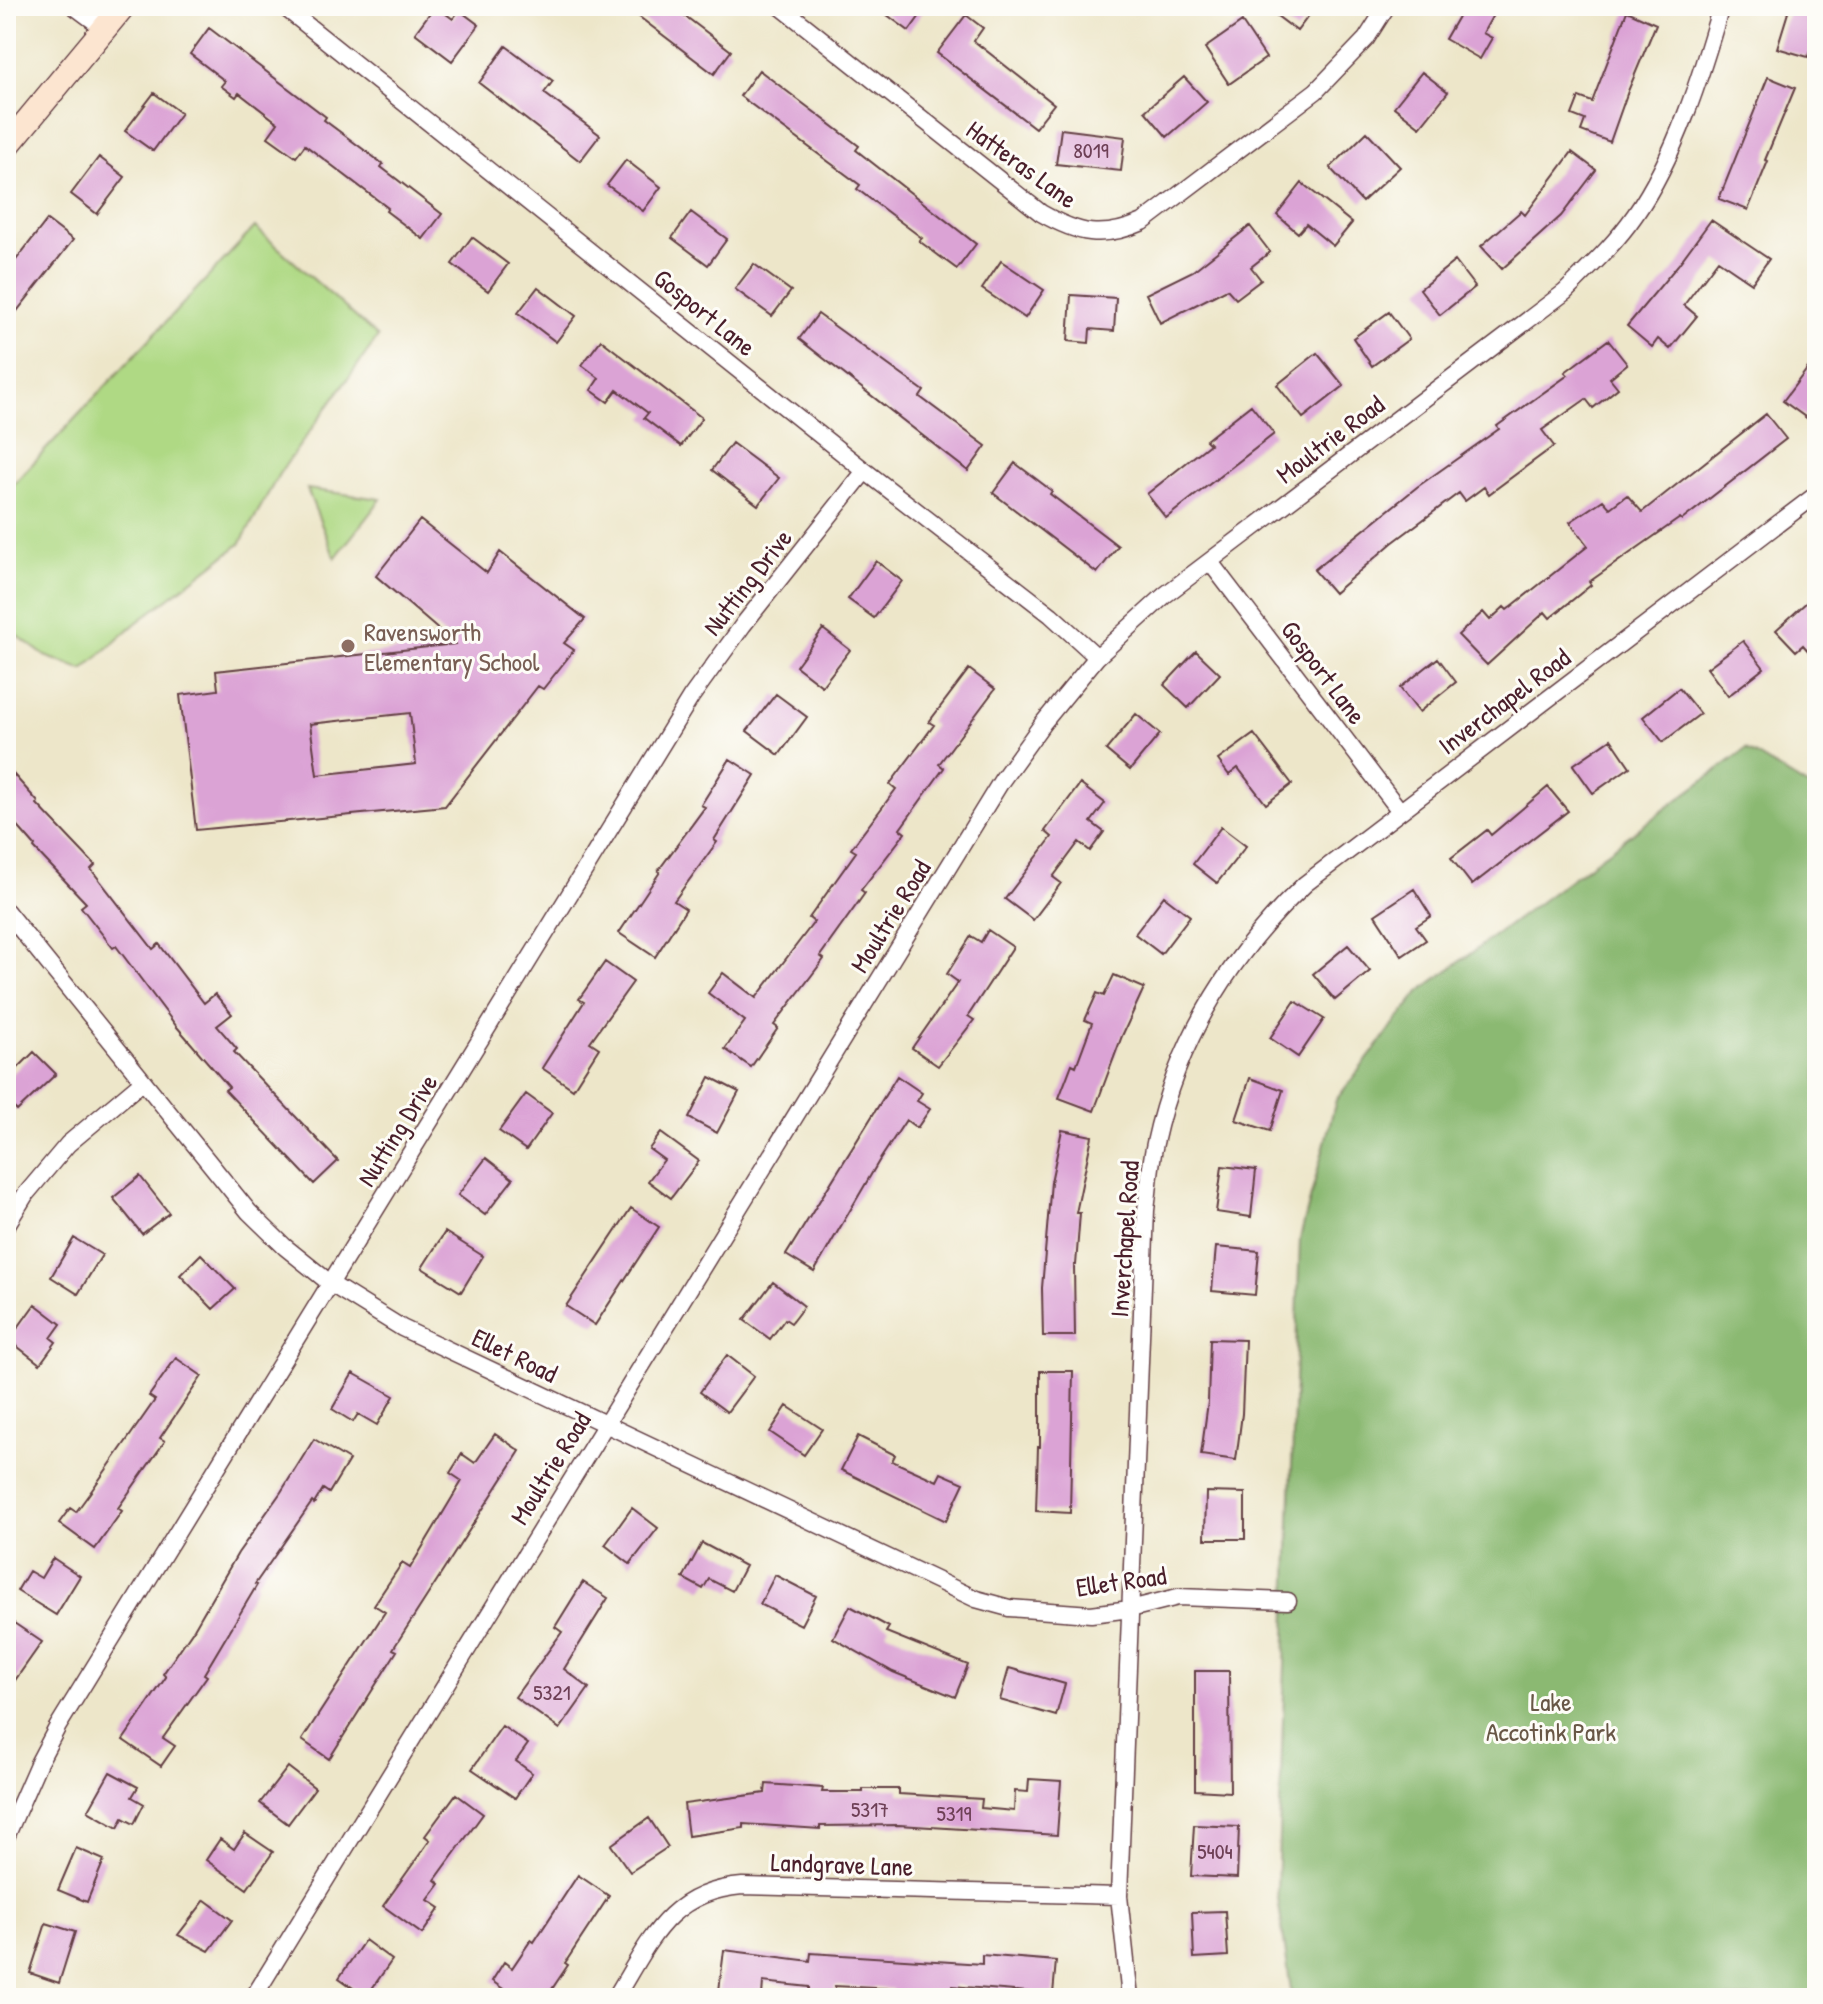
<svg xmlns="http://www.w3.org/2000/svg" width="1823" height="2004" font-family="'Patrick Hand',sans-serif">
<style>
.green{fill:#afd984;stroke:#7c7c58;stroke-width:2}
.forest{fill:#8bb972;stroke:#6a6c4e;stroke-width:2}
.building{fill:#dba3d5;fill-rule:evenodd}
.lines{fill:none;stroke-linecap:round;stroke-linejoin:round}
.street-casing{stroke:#623d43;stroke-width:19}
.secondary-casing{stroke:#623d43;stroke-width:27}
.street{stroke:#fff;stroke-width:16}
.secondary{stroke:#fce5d0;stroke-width:24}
.education-dot{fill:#8d6e63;stroke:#fdfcf7;stroke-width:3}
.labels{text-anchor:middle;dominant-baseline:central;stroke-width:6;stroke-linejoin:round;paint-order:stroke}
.number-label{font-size:22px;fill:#6e4056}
.street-label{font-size:26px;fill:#4a1f2b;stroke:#fdfcf7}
.education-label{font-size:26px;fill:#785e54;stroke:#fdfcf7;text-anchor:start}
.park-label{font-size:26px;fill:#685746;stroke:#fdfcf7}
</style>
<rect width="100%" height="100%" fill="#fdfcf7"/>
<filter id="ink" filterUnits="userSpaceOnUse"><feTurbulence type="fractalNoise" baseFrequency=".0125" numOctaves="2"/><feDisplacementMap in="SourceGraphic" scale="16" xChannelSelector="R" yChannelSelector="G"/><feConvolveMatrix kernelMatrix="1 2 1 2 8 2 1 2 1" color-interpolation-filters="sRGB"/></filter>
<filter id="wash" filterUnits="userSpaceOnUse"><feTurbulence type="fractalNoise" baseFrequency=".006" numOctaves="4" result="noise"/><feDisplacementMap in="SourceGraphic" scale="32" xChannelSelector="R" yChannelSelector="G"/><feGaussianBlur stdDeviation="1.8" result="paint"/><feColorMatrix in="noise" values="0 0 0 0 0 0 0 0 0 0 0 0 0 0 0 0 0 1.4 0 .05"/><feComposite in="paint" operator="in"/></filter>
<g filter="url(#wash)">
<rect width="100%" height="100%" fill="#ede6c9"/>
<path class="green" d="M255,227L378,337L279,474L240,544L136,623L83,670L45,656L6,627V492Z
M307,489L381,499L335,558Z"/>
<path class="forest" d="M1746,749L1817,792V1998H1292L1277,1891L1300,1238L1336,1100L1420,991Z"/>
<g id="blocks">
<path class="building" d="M435,6L453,19L459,10L479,25L452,61L415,33Z
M625,6H672L731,51L714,74Z
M875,6H927L909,31Z
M1264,6H1316L1297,31Z
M1464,6H1482L1494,13L1483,33L1492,38L1480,59L1445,39Z
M1790,6L1817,12V26L1808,57L1777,48Z
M1627,11L1656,24L1628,91L1610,142L1581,131L1585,120L1572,115L1579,97L1592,102Z
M966,15L983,28L974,41L1054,104L1035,128L937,53Z
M1242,22L1266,58L1229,84L1205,48Z
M209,28L326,117L324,120L383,164L381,167L442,214L423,239L386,211L388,208L305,145L296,157L268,137L278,123L239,93L236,97L221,86L225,81L190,54Z
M506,46L553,81L544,93L600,135L580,161L479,83Z
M759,70L859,146L856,150L976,244L957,269L919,241L922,238L857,189L860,185L740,96Z
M1422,72L1448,92L1420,127L1394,107Z
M1184,77L1207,102L1167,137L1145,111Z
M1768,77L1795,88L1765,160L1768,161L1748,210L1719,199Z
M154,93L181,113L153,151L125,131Z
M1061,129L1125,137L1121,171L1056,164Z
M1367,132L1400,167L1362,202L1330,168Z
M1572,152L1596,170L1561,216L1502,269L1481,246L1521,211L1525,215Z
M99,157L125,177L97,214L71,194Z
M626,160L661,187L643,211L607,185Z
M1302,183L1352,223L1333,246L1306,224L1298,233L1277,215Z
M691,212L727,239L708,265L672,238Z
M47,220L73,240L6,325V273Z
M1711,220L1769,259L1752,283L1718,260L1684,305L1697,316L1670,349L1658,339L1652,347L1627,326L1678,265Z
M1250,226L1270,252L1251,267L1261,280L1236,299L1227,289L1160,323L1146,294L1193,271Z
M472,237L508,264L488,291L452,264Z
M1001,261L1044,290L1025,318L982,289Z
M1455,261L1475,287L1440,315L1420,289Z
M754,264L791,291L772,316L735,289Z
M538,287L576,316L556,342L518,313Z
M1071,295L1116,298L1114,331L1090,329L1089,343L1068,341Z
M1389,312L1409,339L1372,366L1353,338Z
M818,314L924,391L920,397L986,446L968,471L799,339Z
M601,340L702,418L681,446L644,418L648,413L617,390L608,402L591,390L599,378L582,365Z
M1608,340L1627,364L1610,378L1618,388L1593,408L1586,399L1542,430L1554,446L1489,494L1484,487L1465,501L1459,493L1392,543L1334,593L1314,570L1417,487L1499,429L1497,426L1568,375L1565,372Z
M1317,353L1344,386L1303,418L1277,385Z
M1817,356V407L1808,419L1783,401Z
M1251,405L1274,434L1166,518L1147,494L1210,444L1206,440Z
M1766,414L1786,439L1682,520L1680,518L1589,582L1591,585L1550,618L1545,612L1487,665L1458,635L1483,612L1490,620L1504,607L1507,610L1588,546L1570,522L1603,500L1610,508L1627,495L1642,512Z
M732,443L779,478L758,505L712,470Z
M1015,463L1052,491L1050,494L1118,546L1097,573L993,493Z
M420,520L487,573L500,552L585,619L564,643L574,650L543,689L538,686L445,806L196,830L180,695L218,690L216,671L455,644L376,576ZM410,713L416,764L317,775L310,724Z
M876,561L902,581L874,618L848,599Z
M1808,601L1817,611V661L1803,645L1796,651L1776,630Z
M823,629L850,650L822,686L796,666Z
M1743,641L1764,668L1728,696L1707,668Z
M1196,651L1220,674L1188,708L1164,685Z
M1438,658L1456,682L1419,712L1400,688Z
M969,669L995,689L939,764L944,768L900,829L905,833L861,890L865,893L820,956L824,959L774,1025L778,1028L751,1067L725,1049L745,1021L708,993L723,973L756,998L814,922L809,918L856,852L851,849L896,789L890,784L934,725L929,722Z
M1679,688L1700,714L1663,742L1643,717Z
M776,694L807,717L779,755L747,731Z
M1136,714L1160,734L1130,770L1106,750Z
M1254,734L1292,784L1266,804L1238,768L1229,775L1218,760Z
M1611,739L1630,767L1593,793L1573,765Z
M730,759L755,775L714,840L717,842L674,901L686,909L655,957L619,933L660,872L658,871L705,807L701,805Z
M6,766L38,802L37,804L95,865L91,869L153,949L159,944L204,1003L215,994L232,1014L217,1026L237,1049L234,1052L338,1161L314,1184L225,1090L229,1087L177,1027L116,946L113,948L81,907L86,903L34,848L35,846L6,813Z
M1080,784L1105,803L1091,822L1104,832L1090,851L1079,842L1053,877L1061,883L1033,920L1005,899L1052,837L1045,831Z
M1548,787L1568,811L1472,885L1451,858L1487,830L1491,835Z
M1221,827L1246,846L1217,883L1193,864Z
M1414,889L1431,916L1416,926L1426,940L1402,956L1375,915Z
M1164,896L1190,916L1161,954L1135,934Z
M988,930L1013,947L968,1016L974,1020L938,1066L912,1048L958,982L947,974L971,936L981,942Z
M1348,945L1370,971L1335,1000L1313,974Z
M605,962L633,982L590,1042L599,1048L573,1089L542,1068L584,1002L579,999Z
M1114,975L1144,988L1122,1036L1094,1111L1059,1098L1072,1064L1076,1066L1092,1023L1085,1020L1097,993L1104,996Z
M1295,1001L1324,1019L1298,1057L1270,1038Z
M34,1052L56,1074L17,1111L6,1100V1080Z
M897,1076L922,1093L917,1101L930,1109L917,1128L906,1120L879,1161L814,1272L786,1255Z
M710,1077L739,1092L717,1133L689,1118Z
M1250,1078L1283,1090L1270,1131L1236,1120Z
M526,1094L552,1113L526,1150L499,1131Z
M1062,1130L1092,1136L1076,1213H1080L1076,1265H1074L1075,1336H1043L1042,1288L1051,1182Z
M661,1133L699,1161L671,1198L648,1181L664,1160L649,1149Z
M486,1158L513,1179L485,1215L458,1195Z
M1222,1166L1256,1170L1251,1217L1216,1212Z
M140,1176L169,1213L142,1234L113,1198Z
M631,1208L659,1227L595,1325L566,1306Z
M445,1232L483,1256L461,1292L422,1268Z
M74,1238L102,1255L78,1294L51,1277Z
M1216,1247L1259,1251L1255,1295L1212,1291Z
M201,1254L235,1289L213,1309L180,1275Z
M773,1282L804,1306L791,1323L785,1319L770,1339L744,1320Z
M35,1304L61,1324L51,1338L56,1342L40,1364L9,1340Z
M1210,1339L1245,1340L1242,1414L1236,1460L1201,1455L1208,1402Z
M727,1355L754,1376L727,1412L700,1392Z
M176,1358L202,1376L160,1438L165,1441L118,1508L122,1511L95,1549L59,1523L70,1508L76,1512L92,1490L155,1400L149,1396Z
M1040,1371H1073L1070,1513L1036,1511L1038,1447H1040Z
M353,1373L394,1396L377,1425L358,1414L353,1422L332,1409Z
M787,1406L822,1429L804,1455L770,1432Z
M495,1434L520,1451L393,1649L397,1651L329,1759L302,1740L385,1612L374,1605L402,1563L410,1568L462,1481L450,1473L462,1454L475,1463Z
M858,1436L895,1455L892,1461L937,1481L941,1473L964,1483L946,1521L841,1470Z
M314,1439L349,1460L329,1493L323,1489L314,1504L312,1502L255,1584L257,1585L204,1674L207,1676L163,1738L175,1746L161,1766L123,1740L166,1677L163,1674L194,1629L238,1553L281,1492Z
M1206,1492L1245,1493V1539H1205Z
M632,1508L658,1528L630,1564L605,1545Z
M702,1543L745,1566L732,1591L709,1579L703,1589L683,1578Z
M53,1558L80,1576L56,1615L17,1591L29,1571L41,1578Z
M775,1575L816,1596L801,1625L760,1604Z
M583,1582L608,1598L564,1669L589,1688L560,1729L515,1697L562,1632L555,1627Z
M850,1606L889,1627L886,1632L968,1665L955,1697L893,1672L833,1638Z
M14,1623L42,1642L6,1693V1634Z
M1009,1668L1065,1684L1056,1716L1000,1700Z
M1195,1671H1229L1230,1792L1195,1790Z
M502,1726L528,1744L516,1761L532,1773L515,1798L472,1769Z
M288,1767L315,1788L288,1824L260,1803Z
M110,1772L138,1787L132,1797L144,1804L134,1824L123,1818L118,1828L88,1811Z
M1029,1779L1061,1781L1057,1835L899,1825L820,1826V1829L744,1824V1828L688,1836L684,1804L765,1793L766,1784L823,1788L822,1792H863V1789H899V1794L982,1799L981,1808L1014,1811L1015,1791L1028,1792Z
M456,1794L483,1814L435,1880L440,1884L428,1900L440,1908L422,1934L383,1906L430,1840L425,1836Z
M649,1818L668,1847L630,1872L611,1845Z
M1194,1825L1239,1827L1237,1878L1191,1876Z
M245,1833L273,1852L247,1889L206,1860L220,1839L234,1849Z
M76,1848L104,1860L87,1902L58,1890Z
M578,1875L609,1896L565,1963L568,1965L546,1998H516L492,1981L504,1962L512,1968L531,1940L534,1942Z
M205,1900L232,1920L209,1951L178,1935Z
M1225,1911L1228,1956L1194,1958L1192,1912Z
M46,1923L75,1932L59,1983L30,1973Z
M365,1940L392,1960L366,1997L339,1978Z
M724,1950L810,1961L811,1953L982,1964V1955L1056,1961L1053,1994L953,1986V1993L926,1991V1998H893V1989L835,1986L834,1998H809V1987L763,1982L762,1996L719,1991Z"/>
</g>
</g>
<g filter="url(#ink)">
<use href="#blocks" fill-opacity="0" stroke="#623d43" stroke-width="2"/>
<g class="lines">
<defs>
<path id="street" d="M74,6L105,29
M283,6L865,471L1051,615L1097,657
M780,6L1041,213C1078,234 1102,240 1143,222L1316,91L1366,39L1387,6
M1210,562L1400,811
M6,911L249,1212L285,1247L331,1284L402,1328L976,1599L1009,1608L1091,1614L1130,1609L1178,1597L1288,1601
M6,1226L25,1195L68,1144L142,1082
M6,1837L38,1764L58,1726L691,697L743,625L865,471
M253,1998L1002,780L1043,723L1097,657L1165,595L1565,292C1590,267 1615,244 1635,215C1675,158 1702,73 1721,6
M615,1998C650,1941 668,1892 742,1886L1119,1896
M1130,1998L1119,1896L1146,1210C1149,1188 1150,1165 1155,1143C1177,1042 1230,955 1305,884L1817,494"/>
<path id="secondary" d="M6,147L123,6"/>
</defs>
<use href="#street" class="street-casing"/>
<use href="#secondary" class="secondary-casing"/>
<use href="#street" class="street"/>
<use href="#secondary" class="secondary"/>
</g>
</g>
<circle class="education-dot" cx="348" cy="646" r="8"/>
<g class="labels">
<g class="number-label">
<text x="1091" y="150">8019</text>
<text x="552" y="1692">5321</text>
<text x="870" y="1809">5317</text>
<text x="954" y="1813">5319</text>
<text x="1215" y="1851">5404</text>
</g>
<g class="street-label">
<text transform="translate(1022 164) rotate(36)">Hatteras Lane</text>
<text transform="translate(705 312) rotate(39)">Gosport Lane</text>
<text transform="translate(1330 439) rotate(-37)">Moultrie Road</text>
<text transform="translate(747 582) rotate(-52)">Nutting Drive</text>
<text transform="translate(1324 672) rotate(53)">Gosport Lane</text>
<text transform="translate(1504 701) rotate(-37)">Inverchapel Road</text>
<text transform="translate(890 916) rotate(-58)">Moultrie Road</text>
<text transform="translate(397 1130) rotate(-58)">Nutting Drive</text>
<text transform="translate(1124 1239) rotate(-86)">Inverchapel Road</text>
<text transform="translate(515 1355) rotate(26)">Ellet Road</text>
<text transform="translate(550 1468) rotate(-58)">Moultrie Road</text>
<text transform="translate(1121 1581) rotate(-8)">Ellet Road</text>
<text transform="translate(842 1864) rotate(2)">Landgrave Lane</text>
</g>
<g class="education-label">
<text x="364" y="631">Ravensworth<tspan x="364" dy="30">Elementary School</tspan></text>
</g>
<g class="park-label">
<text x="1551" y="1701">Lake<tspan x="1551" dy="30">Accotink Park</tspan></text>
</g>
</g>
<rect width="1823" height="2004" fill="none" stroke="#fdfcf7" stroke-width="32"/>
</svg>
